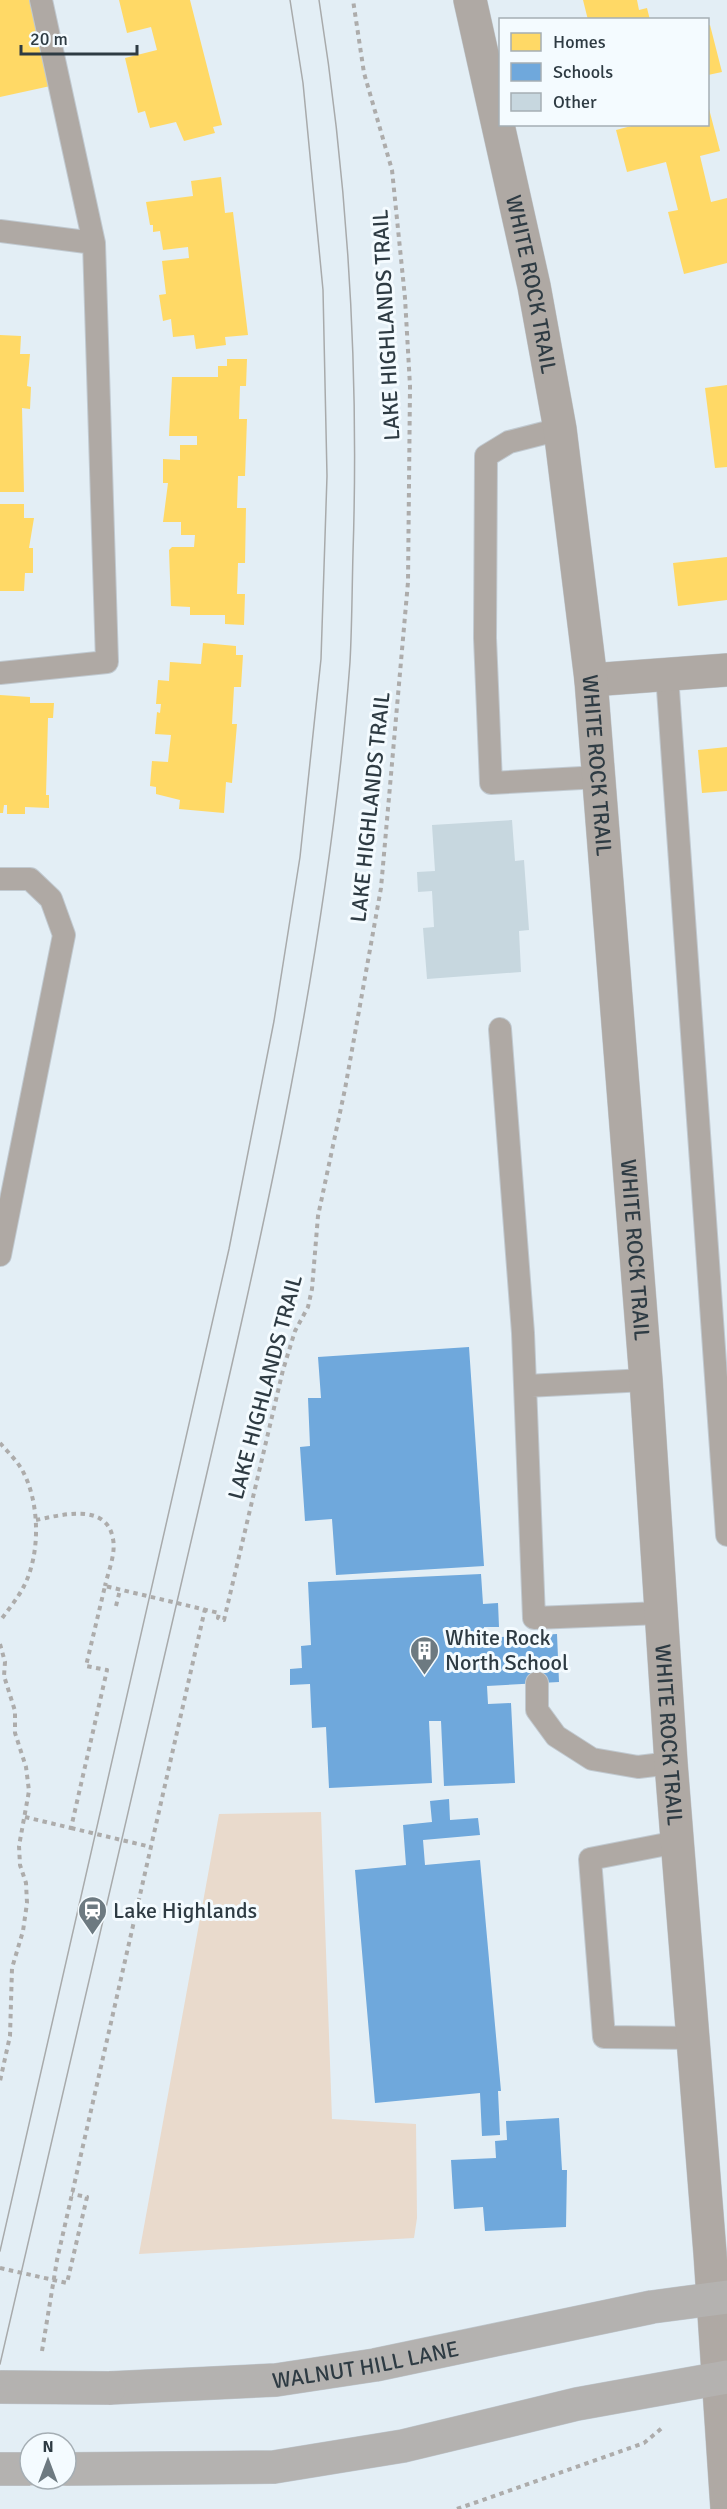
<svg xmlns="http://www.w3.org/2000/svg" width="727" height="2509" font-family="Signika,sans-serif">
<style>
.green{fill:#e9dacc}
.homes{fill:#ffd966}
.schools{fill:#6fa8dc}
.building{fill:#c7d7df}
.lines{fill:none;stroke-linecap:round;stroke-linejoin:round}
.service-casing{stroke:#c0c9d0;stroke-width:24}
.minor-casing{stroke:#c0c9d0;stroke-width:34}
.tertiary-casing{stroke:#c0c9d0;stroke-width:34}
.secondary-casing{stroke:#c0c9d0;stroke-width:34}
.path{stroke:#adacab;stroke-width:4;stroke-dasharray:4.5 4.5;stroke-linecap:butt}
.service{stroke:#afa9a4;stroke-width:22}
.minor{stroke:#afa9a4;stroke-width:33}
.tertiary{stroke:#afa9a4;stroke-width:33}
.secondary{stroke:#b4b2b0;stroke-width:33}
.tram{stroke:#a8aaab;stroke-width:1.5}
.secondary-bridge-casing{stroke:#c0c9d0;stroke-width:34;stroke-linecap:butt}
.secondary-bridge{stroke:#b4b2b0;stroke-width:33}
.labels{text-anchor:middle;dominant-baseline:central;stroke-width:6;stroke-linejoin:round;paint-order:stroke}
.street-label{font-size:22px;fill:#2e3b43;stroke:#f4fbff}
.poi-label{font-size:22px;fill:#2e3b43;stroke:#f4fbff;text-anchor:start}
</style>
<rect width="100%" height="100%" fill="#e3eef5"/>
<path class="green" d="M321,1812L332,2119L416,2124L417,2218L414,2238L139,2254L219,1814Z"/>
<path class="homes" d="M0,0H37L55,85L0,97Z
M119,0H190L222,125L213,127L215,133L184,141L176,122L150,128L145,111L138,113L125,58L157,50L151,27L127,33Z
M583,0H637L639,10L647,8L650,20H588Z
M710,25L722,72L708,75V26Z
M708,105L720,151L700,156L711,202L727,198V263L684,274L668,212L678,210L666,162L627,172L616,130L639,124H708Z
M221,177L225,213L233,212L248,335L225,337L226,345L196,349L194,335L173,337L171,319L163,321L159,295L166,294L162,261L189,258L188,247L163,250L160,231L153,232V225H150L146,202L193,196L191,181Z
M0,335L21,336L20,354H30L27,386L31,387L30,409L22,408L24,492H0Z
M227,359H247L246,386H240L239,419H247L245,476H238L237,508H246L245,563H238L237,594H245L244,625L225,624V615H190V607L171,606L169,550L172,547H194L195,535H181V522H163L168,483H163V459L180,460V445H197V436H169L172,377H218V366H227Z
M727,385V467L715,468L705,388Z
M0,504H24V518H34L29,548H33V573H25L24,591H0Z
M727,557V600L678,606L673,563Z
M203,643L236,646V655H243L241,687H234L232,724H237L232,783L226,782L224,813L179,809L180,800L156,794V787L150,786L152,761L168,762L171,735L155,734L157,712L160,713L161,704H156L158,680L169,681L170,662L201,664Z
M0,695L30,697V703H54L53,718H48L46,795H49V808L25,807V814H7V805H4L3,813H0Z
M727,747V791L702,793L698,750Z"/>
<path class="schools" d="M469,1347L484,1566L336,1575L332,1519L305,1521L300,1447L310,1446L308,1398H321L318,1357Z
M481,1574L483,1604L498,1603L499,1627H484V1638L557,1634L559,1682L487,1686L488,1704L511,1703L515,1783L444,1786L441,1721H429L432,1783L329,1788L326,1727L312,1728L310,1684L290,1685V1669L302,1668L301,1646L311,1645L308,1582Z
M449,1799L450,1820L478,1818L480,1835L423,1840L425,1865L480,1860L501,2091H498L500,2135L482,2136L480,2093L375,2103L355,1870L406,1865L403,1825L432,1822L430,1801Z
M559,2118L562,2170H567L566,2227L485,2231L483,2207L454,2209L451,2160L496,2158L495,2141L507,2140L506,2121Z"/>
<path class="building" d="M512,820L515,861L524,860L529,930L519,931L521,972L427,979L423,928L434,927L432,891L418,892L417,872L435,871L432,825Z"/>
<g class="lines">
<defs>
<path id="service" d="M0,231L94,243
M560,429L509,442L486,456L485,638L491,783L600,777
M0,673L107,662L94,243L41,0
M667,675L727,1535
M0,879H30L51,899L64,935L0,1255
M500,1029L523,1333L534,1618L661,1613
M526,1386L646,1380
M537,1683V1710L556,1736L592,1759L638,1767L671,1763
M677,1842L590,1859L604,2037L693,2038"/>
<path id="minor" d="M591,680L727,670"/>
<g id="tertiary">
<path id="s1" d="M470,0L534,286L560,429L591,680L646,1380L671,1763L710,2253L727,2509"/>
</g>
<g id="secondary">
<path id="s2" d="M109,2388L276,2380L375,2365L652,2307L727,2297"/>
<path d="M66,2469L274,2467L403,2446L577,2404L727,2377"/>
</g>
</defs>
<use href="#service" class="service-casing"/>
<use href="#minor" class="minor-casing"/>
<use href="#tertiary" class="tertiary-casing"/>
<use href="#secondary" class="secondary-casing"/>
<path class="path" d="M0,1443C7,1451 15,1459 21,1468C40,1500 41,1553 24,1586C18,1598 8,1610 0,1621
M36,1520C61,1515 107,1502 113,1539C116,1554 108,1572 105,1586
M116,1606L120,1590
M0,1644L5,1662L4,1676L15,1711V1733L26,1767L29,1791L19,1846L20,1865L26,1883L27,1903L23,1931L12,1968L10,2036L0,2081
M25,1817L71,1828L107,1670L86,1666L105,1586L219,1613L218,1618L224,1620L283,1370L295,1331L308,1307L312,1289L318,1216L345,1089L381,888L408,582L410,386L405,298L392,170L364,73L353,0
M71,1828L151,1847
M0,2268L67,2283L87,2197L72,2194
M42,2351L57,2260L205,1609
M457,2509L644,2443L662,2428"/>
<use href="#service" class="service"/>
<use href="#minor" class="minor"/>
<use href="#tertiary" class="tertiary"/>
<use href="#secondary" class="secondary"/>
<path class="tram" d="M0,2251L229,1249L274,1021L300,857L321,659L327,476L323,290L303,83L290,0
M0,2364C61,2101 122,1838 183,1576C253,1274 327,971 350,662C352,626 352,589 353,553C359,368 348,183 319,0"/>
<defs>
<path id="secondary-bridge" d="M0,2387L109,2388
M0,2469H30"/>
</defs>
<use href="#secondary-bridge" class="secondary-bridge-casing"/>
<use href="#secondary-bridge" class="secondary-bridge"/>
</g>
<defs>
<symbol id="building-pin" viewBox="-11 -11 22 30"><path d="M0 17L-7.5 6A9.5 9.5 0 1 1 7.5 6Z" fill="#6d7a81" stroke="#f4fbff"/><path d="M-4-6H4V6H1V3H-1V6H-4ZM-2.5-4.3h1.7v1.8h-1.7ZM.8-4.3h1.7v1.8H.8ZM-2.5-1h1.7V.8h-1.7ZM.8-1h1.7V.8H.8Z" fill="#fff"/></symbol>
<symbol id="station-pin" viewBox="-11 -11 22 30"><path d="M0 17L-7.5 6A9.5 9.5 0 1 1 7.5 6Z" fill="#6d7a81" stroke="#f4fbff"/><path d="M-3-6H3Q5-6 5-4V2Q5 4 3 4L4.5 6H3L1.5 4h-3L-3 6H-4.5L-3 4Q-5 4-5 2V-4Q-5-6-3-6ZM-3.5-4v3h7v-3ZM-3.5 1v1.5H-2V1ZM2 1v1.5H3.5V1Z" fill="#fff"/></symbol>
</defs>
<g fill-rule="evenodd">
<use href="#building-pin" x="408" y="1634" width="33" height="45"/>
<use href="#station-pin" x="76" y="1894" width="33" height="45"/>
</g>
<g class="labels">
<g class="street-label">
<text stroke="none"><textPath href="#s1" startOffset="291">WHITE ROCK TRAIL</textPath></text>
<text transform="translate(386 325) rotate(-93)">LAKE HIGHLANDS TRAIL</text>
<text stroke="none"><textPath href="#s1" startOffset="777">WHITE ROCK TRAIL</textPath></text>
<text transform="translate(370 807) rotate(-84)">LAKE HIGHLANDS TRAIL</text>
<text stroke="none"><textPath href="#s1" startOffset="1263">WHITE ROCK TRAIL</textPath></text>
<text transform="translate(265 1387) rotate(-75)">LAKE HIGHLANDS TRAIL</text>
<text stroke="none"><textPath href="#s1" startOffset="1749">WHITE ROCK TRAIL</textPath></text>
<text stroke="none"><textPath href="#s2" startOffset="258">WALNUT HILL LANE</textPath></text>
</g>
<g class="poi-label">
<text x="445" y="1637">White Rock<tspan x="445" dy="25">North School</tspan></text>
<text x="113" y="1910">Lake Highlands</text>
</g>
</g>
<rect x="499" y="18" width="210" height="108" fill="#f4fbff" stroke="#a5aeb4" stroke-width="1.5"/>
<rect x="511" y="33" width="30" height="18" fill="#ffd966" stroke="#a5aeb4" stroke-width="1.5"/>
<text x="553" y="48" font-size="18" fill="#2e3b43">Homes</text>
<rect x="511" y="63" width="30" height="18" fill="#6fa8dc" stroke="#a5aeb4" stroke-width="1.5"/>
<text x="553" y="78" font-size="18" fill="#2e3b43">Schools</text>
<rect x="511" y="93" width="30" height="18" fill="#c7d7df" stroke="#a5aeb4" stroke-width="1.5"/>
<text x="553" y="108" font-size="18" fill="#2e3b43">Other</text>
<g transform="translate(48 2461)"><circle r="28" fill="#f4fbff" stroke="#a5aeb4" stroke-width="1.5"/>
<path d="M0-4.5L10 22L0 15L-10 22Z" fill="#6d7a81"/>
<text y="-9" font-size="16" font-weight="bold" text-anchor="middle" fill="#2e3b43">N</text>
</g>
<path d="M21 45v9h116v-9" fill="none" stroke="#2e3b43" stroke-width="3"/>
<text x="30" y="45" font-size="18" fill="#2e3b43" stroke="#f4fbff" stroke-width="4.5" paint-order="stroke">20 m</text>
</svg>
